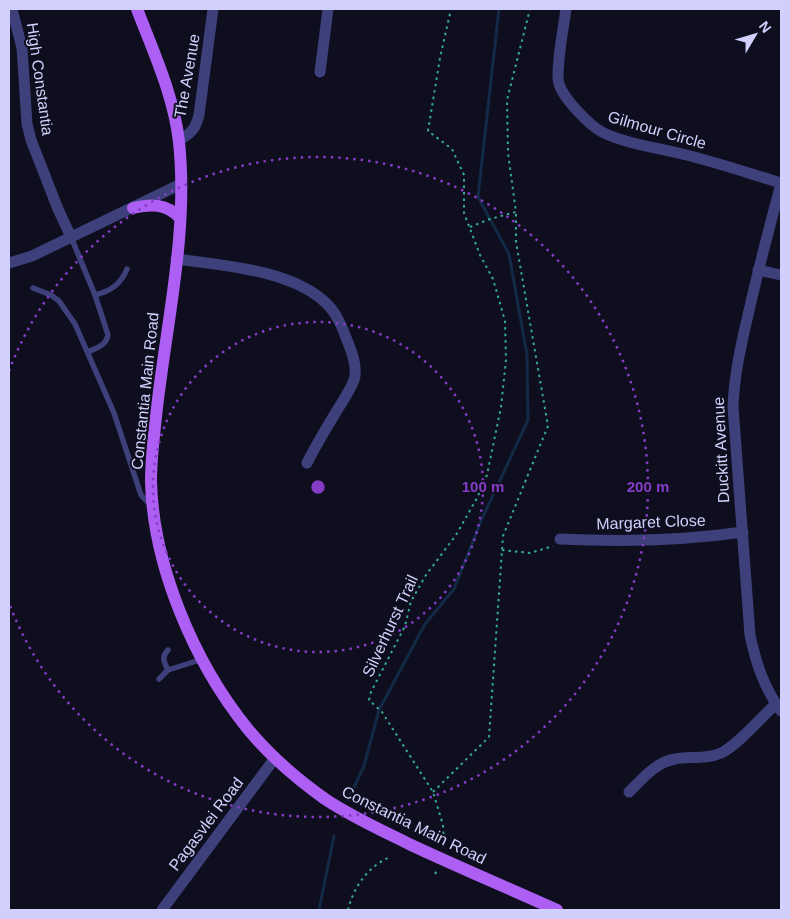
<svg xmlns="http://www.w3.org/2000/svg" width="790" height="919" font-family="Arial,sans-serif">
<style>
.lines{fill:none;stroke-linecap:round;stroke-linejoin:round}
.stream{stroke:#122a45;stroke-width:3}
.path{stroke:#36a997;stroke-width:2;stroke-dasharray:2.5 4;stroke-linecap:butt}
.lane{stroke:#3d407b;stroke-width:5.5}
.street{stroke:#3d407b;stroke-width:11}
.primary{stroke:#ae5ff3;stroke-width:12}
.ring{fill:none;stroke:#843cc5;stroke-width:2.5;stroke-dasharray:2.5 5}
.labels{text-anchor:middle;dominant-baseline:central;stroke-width:4;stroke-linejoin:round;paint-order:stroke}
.street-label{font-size:16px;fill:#d1d0fc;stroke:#0f0e1f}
.centre{fill:#843cc5;stroke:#0f0e1f;stroke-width:2.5}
.ring-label{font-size:15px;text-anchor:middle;font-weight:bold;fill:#843cc5;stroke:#0f0e1f;stroke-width:4;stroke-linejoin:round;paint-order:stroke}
</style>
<rect width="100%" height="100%" fill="#0f0e1f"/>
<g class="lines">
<path class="stream" d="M348,800L364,766L379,710L425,624L454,589L481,521L528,420L527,355L509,254L478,197L499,9
M319,910L334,836"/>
<path class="path" d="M470,227L490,219L516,212L508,153L507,100L530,9
M502,550L530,553L553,546
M433,792L489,737L503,536L548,426L516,242V212
M444,847L443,825L433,792L382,712L369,700L371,692L405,626L411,601L426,575L456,535L477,498L487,475L501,407L506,360L505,321L493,279L480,255L464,213V175L452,149L428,131L440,58L451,9
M435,874L438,869
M348,910C353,888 368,866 390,857"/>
<path class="lane" d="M71,237L95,295L108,335C106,346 96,348 88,352
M33,288L51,295L59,301L75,324L114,413L141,495L152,507
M95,295C111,291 121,284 127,269
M168,670C164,662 161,657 168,650
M159,679L168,670L203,659"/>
<path class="street" d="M12,9L22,48L27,124L31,140L58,209L71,237
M566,9C564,25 555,71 559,84C563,98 589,125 602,132C623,143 658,148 682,154C716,162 748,173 781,183
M320,72L328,9
M179,140C191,134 196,128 199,115L213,9
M781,184C769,228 758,271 748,315C741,345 734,376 733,407L750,635C756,663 764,688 781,711
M176,259C222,265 293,270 327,304C337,314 342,327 347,340C352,352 358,368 354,380C349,393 340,405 333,417C324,432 315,447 307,463
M9,263L32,256L181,184
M758,270L781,275
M560,539C622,542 681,541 743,532
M629,792C642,779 656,762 675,759C691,756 705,760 721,753C738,745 761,717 776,704
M162,910L275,758"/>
<path class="primary" d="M137,9C153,51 174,96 179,142C189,237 164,332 155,426C153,444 151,463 151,481C153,566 194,662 247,728C269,755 297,779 325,799C352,817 381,830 409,844C458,867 508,888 557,910
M133,208C151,204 166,203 180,218"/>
</g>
<g class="ring">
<circle cx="318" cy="487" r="165"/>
<path d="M9 371A330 330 0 1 1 9 603"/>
</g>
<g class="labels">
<g class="street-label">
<text transform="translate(187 76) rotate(-80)">The Avenue</text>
<text transform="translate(40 79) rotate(82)">High Constantia</text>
<text transform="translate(657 130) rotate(16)">Gilmour Circle</text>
<text transform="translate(145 391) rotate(-84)">Constantia Main Road</text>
<text transform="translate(721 450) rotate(-93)">Duckitt Avenue</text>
<text transform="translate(651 522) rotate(-2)">Margaret Close</text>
<text transform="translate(390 626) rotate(-65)">Silverhurst Trail</text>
<text transform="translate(206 824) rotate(-53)">Pagasvlei Road</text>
<text transform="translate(414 825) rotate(26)">Constantia Main Road</text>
</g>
</g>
<circle cx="318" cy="487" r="8" class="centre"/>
<g class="ring-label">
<text x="483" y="492">100 m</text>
<text x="648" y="492">200 m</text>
</g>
<rect width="790" height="919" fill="none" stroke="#d1d0fc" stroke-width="20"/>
<g transform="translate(755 35) rotate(52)" stroke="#0f0e1f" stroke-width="4" paint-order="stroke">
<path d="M0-4L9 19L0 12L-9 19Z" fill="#d1d0fc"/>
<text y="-8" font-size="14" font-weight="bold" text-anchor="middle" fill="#d1d0fc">N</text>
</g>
</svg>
